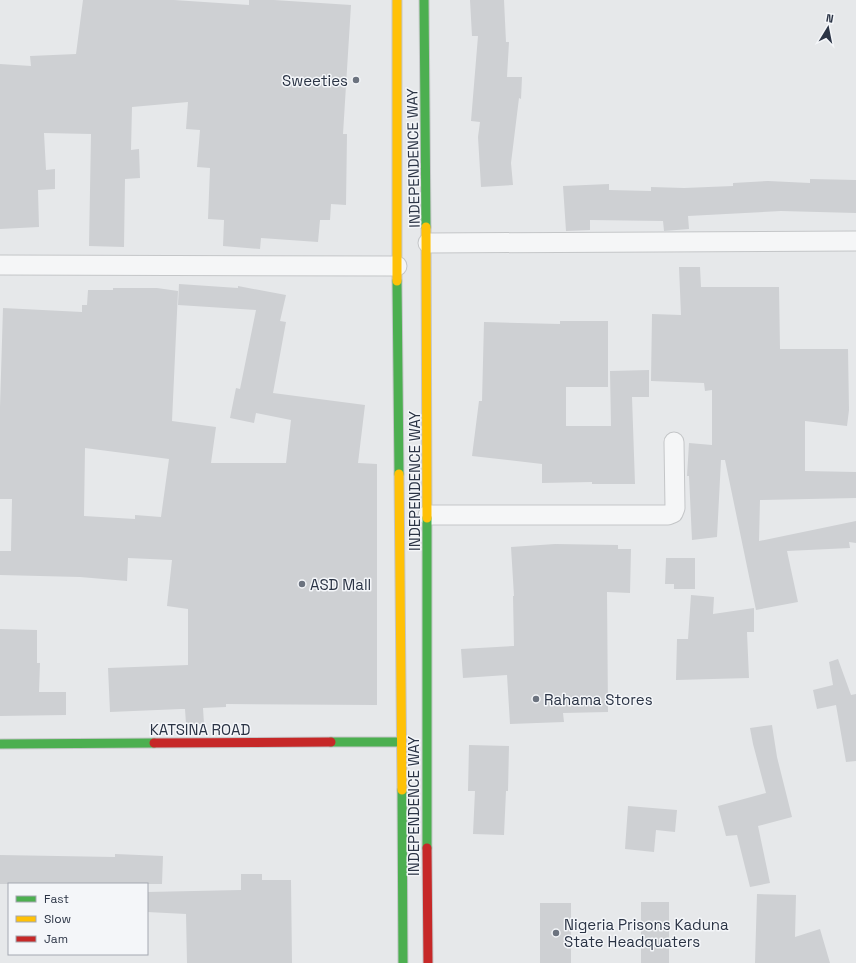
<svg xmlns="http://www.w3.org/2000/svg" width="856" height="963" font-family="'Space Grotesk',sans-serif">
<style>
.building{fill:#ced0d3;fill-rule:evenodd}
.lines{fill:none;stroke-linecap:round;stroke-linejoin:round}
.street-casing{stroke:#c4c6c8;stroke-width:21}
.fast-casing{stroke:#c4c6c8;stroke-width:11}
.slow-casing{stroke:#c4c6c8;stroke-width:11}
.jam-casing{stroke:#c4c6c8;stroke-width:11}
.street{stroke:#f5f6f7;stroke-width:19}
.fast{stroke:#4caf50;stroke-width:9}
.slow{stroke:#ffc107;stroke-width:9}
.jam{stroke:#c62828;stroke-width:9}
.poi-dot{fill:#6c737f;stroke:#f4f6f9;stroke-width:1.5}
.labels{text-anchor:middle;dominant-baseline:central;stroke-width:3;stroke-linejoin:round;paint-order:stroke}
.poi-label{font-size:15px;fill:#2b3445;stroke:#f4f6f9;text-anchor:start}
.street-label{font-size:15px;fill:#2b3445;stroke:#f4f6f9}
</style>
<rect width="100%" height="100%" fill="#e6e8ea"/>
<path class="building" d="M83,0H174L249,5V0H274L351,5L343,134H347L346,205L331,204L330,220H320L318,242L261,238L260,249L223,246L224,220L208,219L210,168L197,167L200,130L186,129L188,102L132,107L131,150L139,149L140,178L125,179L124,247L89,246L91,134L44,133L46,170L55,169V189L38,190L39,227L0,229V64L31,66L30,56L76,54Z
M470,0H504L506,42H509L507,77H522L521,99L519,98L511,163L513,185L481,187L478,137L480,122L471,121L478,36H472Z
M810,179L856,180V213L781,211L688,216L689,229L664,231L663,221L590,220V230L566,231L563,186L609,184V190L651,191V187L684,188L733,186V183L768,181L810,183Z
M679,267H700L701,287H779L780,349H848L849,410L847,426L805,421V471L856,472V498L760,500L759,541L856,521V543L849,542L850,548L787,551L798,602L756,610L725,460H721L717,537L692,540L689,476H687L689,443L712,445V390L705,391L704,383L651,381L652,314L681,315Z
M179,284L238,288V286L286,295L280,321L286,322L273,393L365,405L358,463L377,464V705L226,704V707L203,708L204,724H186L185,709H181L110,712L108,668L188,665V609L167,606L172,560L128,558L127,581L80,577L0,575V551H11L12,499H0V407L3,308L82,312V305H87L88,290H113V288H157L178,291L172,421L216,427L211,463H286L291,420L256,413L254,423L230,418L236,388L240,389L256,310L178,305ZM85,448L169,459L161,517L135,515V519L84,516Z
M560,321H608V387H566V426H611L610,371L649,370V397H632L635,484H592V482L542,483V464L472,456L479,401H482L484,322L560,324Z
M555,544L618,545V549H631L630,593L607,592L608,712L563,713L564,722L510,724L507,675L463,678L461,649L514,646L513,596H514L511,547Z
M666,558H695V589H674V584H665Z
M691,595L714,597L713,614L754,608V632H747L749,678L676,680L677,639H688Z
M0,629L37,630V663H40L39,692H66V715L0,716Z
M838,659L851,695L856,694V761L846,762L836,705L817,709L813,690L833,685L829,662Z
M772,725L777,757L792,817L758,826L770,883L750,887L737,835L726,836L718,806L766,793L753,744L750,728Z
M469,745L509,746L508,791H506L504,835L473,834L475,791H468Z
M628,806L677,810L675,832L656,830L654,852L625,849Z
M115,854L163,856L162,884H0V855L115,857Z
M241,874H262V880H291L292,963H187L186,914L147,912V892L241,890Z
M757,894L796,895L795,937L820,929L830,963H755Z
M641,902H669V963H641Z
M540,903H571V963H540Z"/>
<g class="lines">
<defs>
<path id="street" d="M428,243L856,241
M0,265L397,266
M428,515H668L673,513L675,508L674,442"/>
<path id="fast" d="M424,0L426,227
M397,281L399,474
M427,518V848
M331,742H400
M0,744L154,743
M402,790L403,963"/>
<path id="slow" d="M397,0V281
M426,227L427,518
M399,474L402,790"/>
<path id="jam" d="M154,743L331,742
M427,848L428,963"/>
</defs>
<use href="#street" class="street-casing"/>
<use href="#fast" class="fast-casing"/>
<use href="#slow" class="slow-casing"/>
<use href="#jam" class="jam-casing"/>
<use href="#street" class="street"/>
<use href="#fast" class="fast"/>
<use href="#slow" class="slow"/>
<use href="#jam" class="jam"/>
</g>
<g class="poi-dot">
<circle cx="356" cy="80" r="4"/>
<circle cx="302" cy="584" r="4"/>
<circle cx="536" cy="699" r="4"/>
<circle cx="556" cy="933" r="4"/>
</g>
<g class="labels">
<g class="poi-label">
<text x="348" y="80" text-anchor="end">Sweeties</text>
<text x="310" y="584">ASD Mall</text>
<text x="544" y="699">Rahama Stores</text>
<text x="564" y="924">Nigeria Prisons Kaduna<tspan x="564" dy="17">State Headquaters</tspan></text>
</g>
<g class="street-label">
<text transform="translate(413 158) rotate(-91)">INDEPENDENCE WAY</text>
<text transform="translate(414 481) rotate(-90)">INDEPENDENCE WAY</text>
<text x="200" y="729">KATSINA ROAD</text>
<text transform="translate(413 806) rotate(-90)">INDEPENDENCE WAY</text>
</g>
</g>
<rect x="8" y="883" width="140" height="72" fill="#f4f6f9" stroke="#a4a8b1"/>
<rect x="16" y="896" width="20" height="6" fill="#4caf50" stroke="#a4a8b1"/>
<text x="44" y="903" font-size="12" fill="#2b3445">Fast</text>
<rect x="16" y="916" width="20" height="6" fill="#ffc107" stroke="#a4a8b1"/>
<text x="44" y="923" font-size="12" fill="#2b3445">Slow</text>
<rect x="16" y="936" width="20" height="6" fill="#c62828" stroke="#a4a8b1"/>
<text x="44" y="943" font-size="12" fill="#2b3445">Jam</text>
<g transform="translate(828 28) rotate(10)" stroke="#f4f6f9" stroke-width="3" paint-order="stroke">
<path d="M0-3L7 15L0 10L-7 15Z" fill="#2b3445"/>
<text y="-6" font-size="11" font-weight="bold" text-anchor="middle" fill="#2b3445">N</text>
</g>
</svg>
